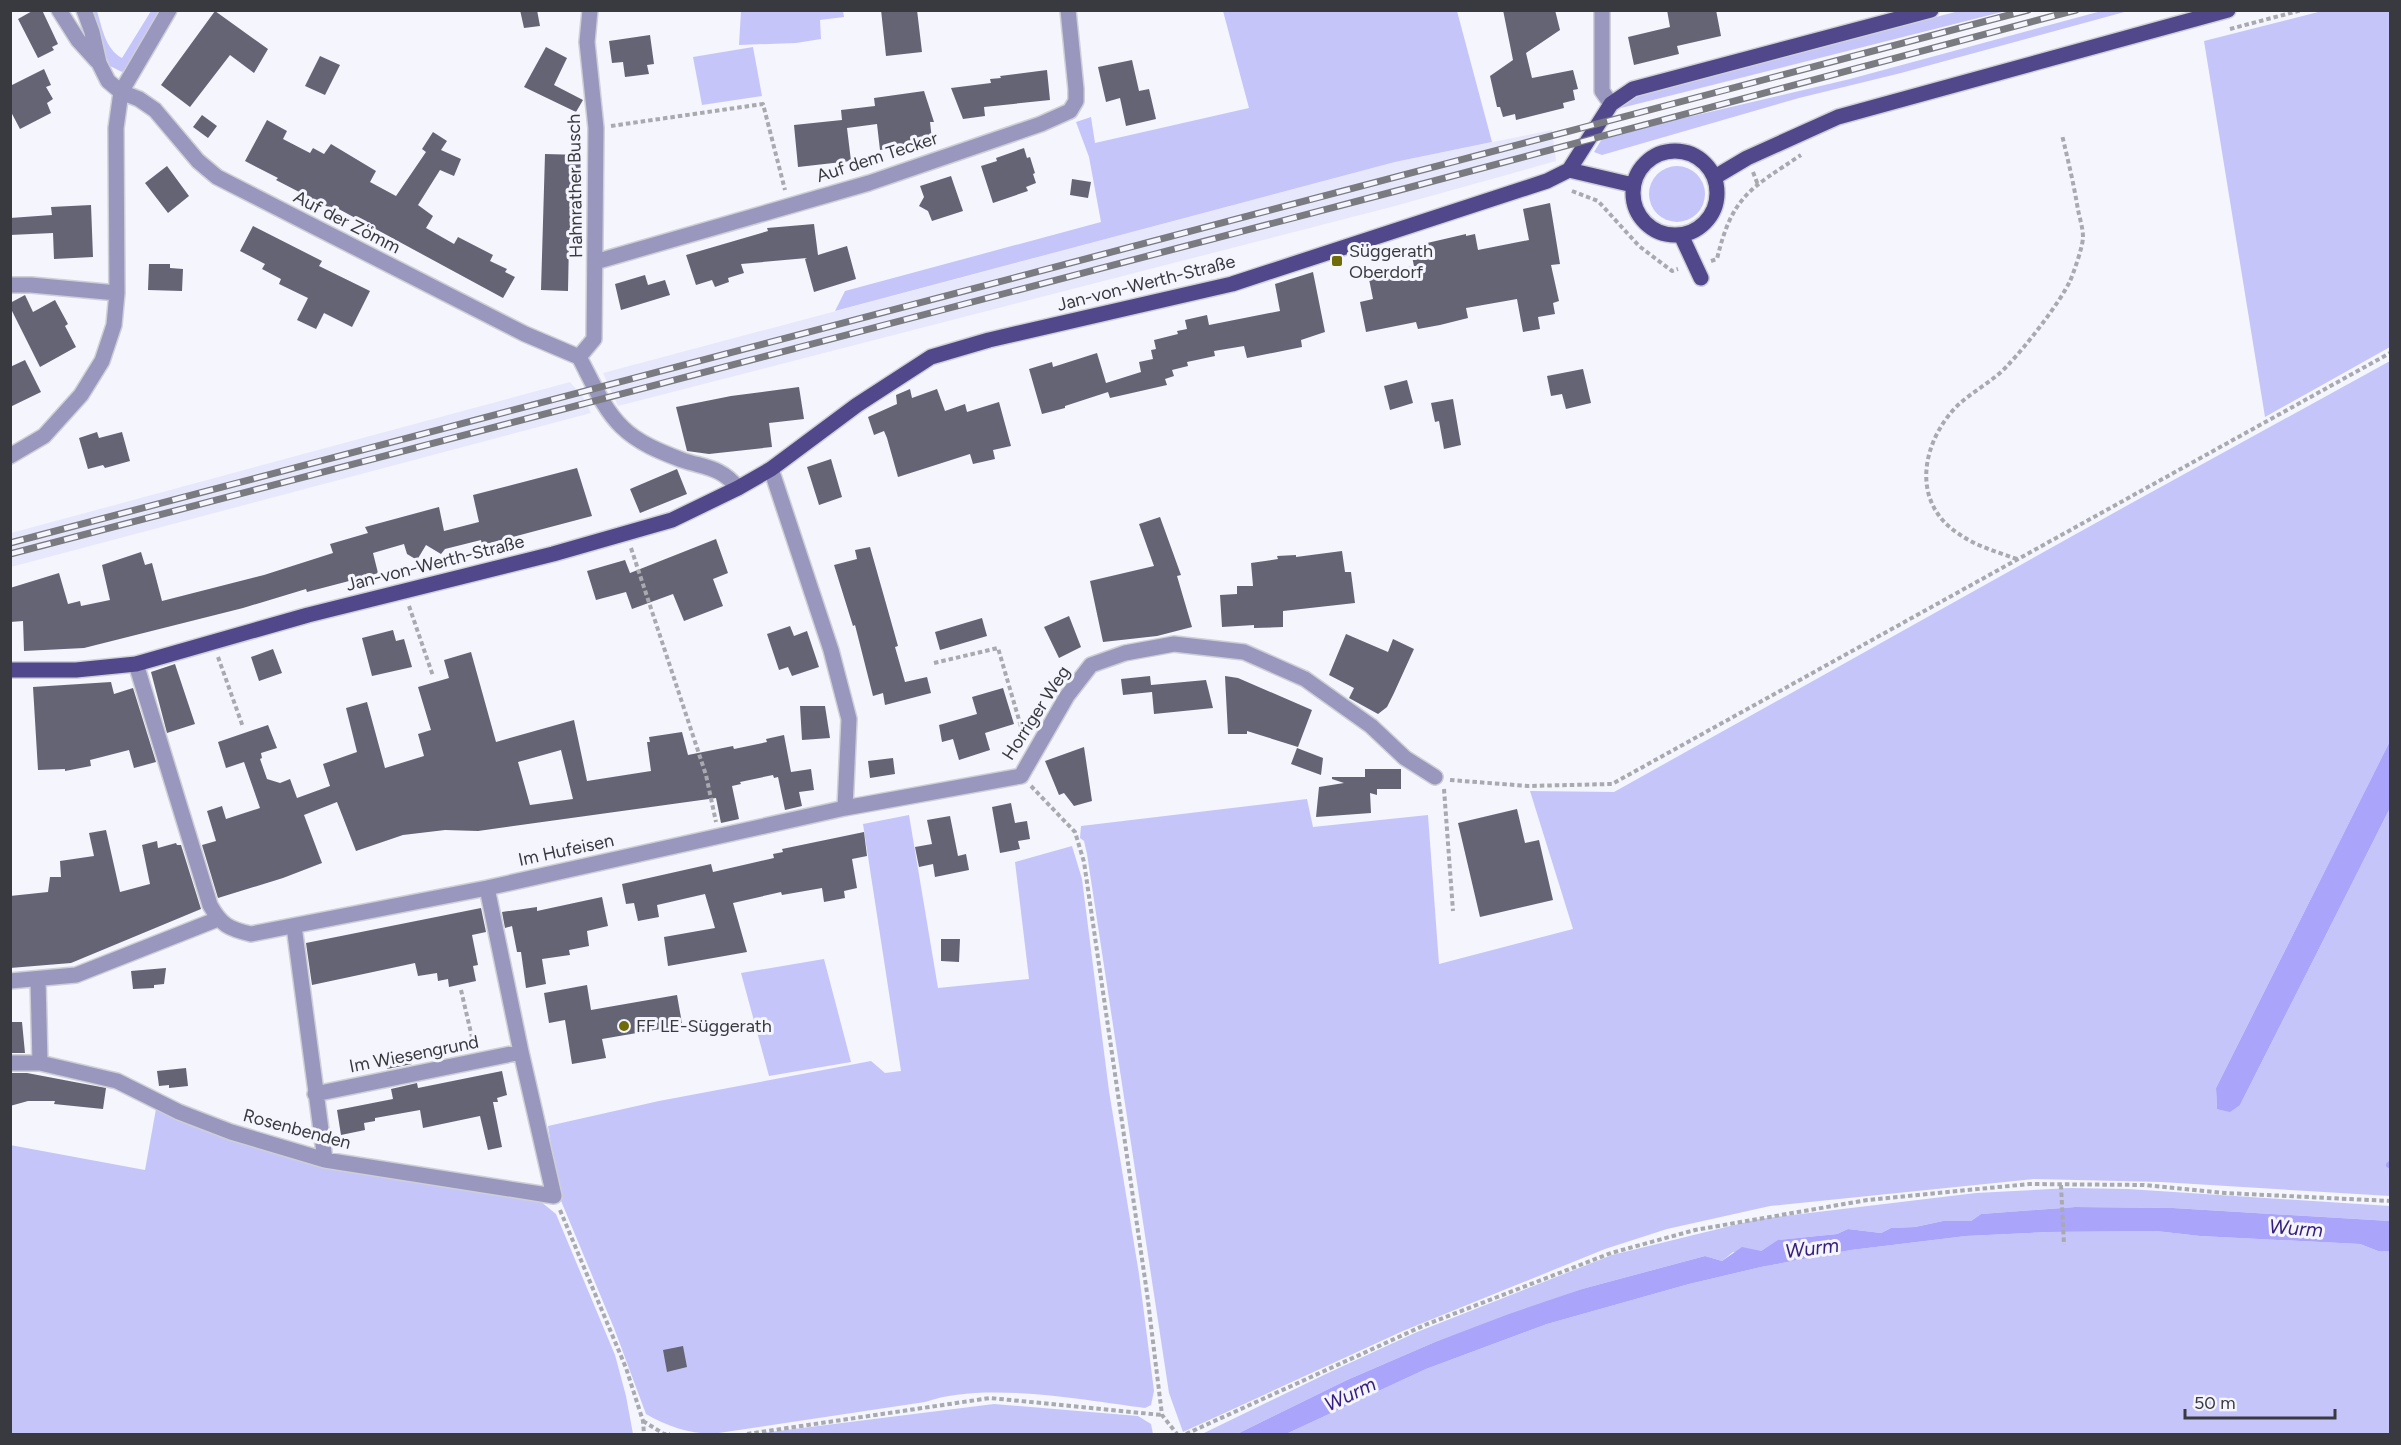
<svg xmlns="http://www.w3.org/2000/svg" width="2401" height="1445" font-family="Figtree,sans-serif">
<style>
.built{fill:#e8e8fc}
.green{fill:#c6c5fa}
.water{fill:#aaa4fb}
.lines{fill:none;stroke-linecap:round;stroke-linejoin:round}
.stream{stroke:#aaa4fb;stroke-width:6}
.building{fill:#646474;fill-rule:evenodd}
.minor-casing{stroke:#cfcfd7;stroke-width:18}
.major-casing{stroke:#cfcfd7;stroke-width:18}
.path{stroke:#a9a9b0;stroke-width:4;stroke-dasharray:4.5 3;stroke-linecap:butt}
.minor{stroke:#9997be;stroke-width:15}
.major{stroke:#50488a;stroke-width:15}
.rail-casing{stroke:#7a7a81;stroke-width:7}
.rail{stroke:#f5f5fd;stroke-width:4.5;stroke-dasharray:14;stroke-linecap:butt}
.poi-dot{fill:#716c0a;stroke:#f5f5fd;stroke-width:2}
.labels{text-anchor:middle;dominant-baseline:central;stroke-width:6;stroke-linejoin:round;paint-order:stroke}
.street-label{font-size:18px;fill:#393940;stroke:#f5f5fd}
.poi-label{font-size:18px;fill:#393940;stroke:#f5f5fd;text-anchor:start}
.water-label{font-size:20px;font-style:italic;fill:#371e81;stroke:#f5f5fd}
</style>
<rect width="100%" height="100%" fill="#f5f5fd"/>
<path class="built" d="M1552,130L1556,161L1395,206L618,406L603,373L1395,162Z
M570,382L583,397L591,413L11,567V533Z"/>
<path class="green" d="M2105,10L2128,11L1901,73L1799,98L1602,155L1594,152L1603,137L1850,79Z
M2326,10L2390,11V347L2265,417L2204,41Z
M86,11H97C102,27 105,49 122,58L151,11H160L128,67L122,72L110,66Z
M741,11H843L844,17L820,20L821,39L796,43L739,45Z
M1223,11H1457L1492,142L1395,162L835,311L845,291L1101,222L1089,157L1076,122L1091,117L1095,143L1249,108Z
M1959,11H2006L1621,108L1633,97L1658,89Z
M753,47L762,96L702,105L693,57Z
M1649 194a28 28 0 1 1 56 0a28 28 0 1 1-56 0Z
M2390,361V741L2216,1088L2217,1109L2240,1105L2390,808V1196L2161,1182L2034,1179L1770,1206L1667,1229L1605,1249L1403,1331L1183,1432L1169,1393L1087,854L1084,841L1080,838L1081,826L1307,799L1313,827L1428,815L1439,964L1573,929L1530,791L1614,792L2128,505Z
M909,815L938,988L1029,979L1015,862L1072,846L1082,879L1109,1091L1139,1274L1154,1391L1151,1405L1145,1408C1083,1400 984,1381 925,1402L712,1434C688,1433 666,1426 646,1414L614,1328L559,1196L548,1126L659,1101L871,1061L885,1073L901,1071L863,824Z
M824,959L851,1062L769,1076L741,973Z
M156,1109L221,1135L318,1166L540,1201L556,1214L615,1355L626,1396L633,1434H11L10,1145L145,1170Z
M2070,1188L2128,1189L2390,1206V1221L2173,1208L2075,1207L1981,1214L1971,1221H1943L1915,1227L1891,1228L1881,1233L1848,1229L1837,1234L1779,1240L1761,1251L1733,1252L1722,1261L1705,1256L1582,1289L1435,1342L1347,1380L1237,1434H1202L1328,1373L1417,1332L1612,1255L1759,1219L1976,1193Z
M2156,1231L2200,1236L2360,1244L2378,1251H2390V1434H1286L1426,1369L1547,1324L1689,1284L1761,1267L1851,1250L1966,1236L2049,1232Z
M994,1404L1138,1416L1151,1424L1153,1434H754Z"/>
<path class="water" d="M2390,741V808L2240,1105L2230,1112L2217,1109L2216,1088Z
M2075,1207L2173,1208L2390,1221V1251H2378L2360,1244L2200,1236L2156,1231L2049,1232L1966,1236L1851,1250L1761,1267L1689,1284L1547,1324L1426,1369L1286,1434H1237L1347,1380L1435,1342L1509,1314L1582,1289L1705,1256L1722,1261L1742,1247L1761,1251L1778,1240L1837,1234L1848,1229L1881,1233L1891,1228L1915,1227L1943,1221H1971L1981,1214Z"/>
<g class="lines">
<path class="stream" d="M2389,1165L2390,1164"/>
</g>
<path class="building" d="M34,10H42L58,44L52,47L54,50L38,58L18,19Z
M520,10H537L540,26L524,28Z
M881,10H917L922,52L886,56Z
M1503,10H1555L1560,30L1526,53L1532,78L1573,70L1578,89L1573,90L1575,100L1563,103L1564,108L1516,120L1515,114L1503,117L1500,107H1497L1490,76L1513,60Z
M1667,10H1716L1721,36L1677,46L1679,54L1634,65L1628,37L1670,27Z
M215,11L268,49L254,73L230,55L190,107L161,85Z
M650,35L654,64L647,65L649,74L625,77L623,62L612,63L609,41Z
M546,47L567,58L554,85L583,100L576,112L524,87Z
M320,56L340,65L325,95L305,86Z
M1132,60L1139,91L1149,89L1156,119L1126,126L1120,98L1106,102L1098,67Z
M44,69L51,85L46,87L53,99L47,103L51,113L20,129L10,110V86Z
M1047,70L1050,100L984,107L985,116L963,119L951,88L991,83L990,79L1001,78L1000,76Z
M924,91L934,122H930L932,140L906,143L907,147L880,150L877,124L847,128L851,161L798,167L794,125L842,120L841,110L875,106L874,98Z
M202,115L217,126L208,138L193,127Z
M267,120L287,131L283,139L310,153L313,148L324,154L331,144L376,171L370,182L396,196L426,152L422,149L433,132L447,141L441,150L461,159L454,176L440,170L418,205L433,216L426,228L454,244L458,237L493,255L490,261L507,269L505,272L515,277L503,298L335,207L334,210L276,180L278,178L245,161Z
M1024,148L1027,158L1030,157L1035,173L1033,174L1036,183L1026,187L1028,191L993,203L981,166L997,161L996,158Z
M545,154L581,155L579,204L574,203L572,239H569L568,291L541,290Z
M167,166L189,196L168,213L145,183Z
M951,176L963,211L932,221L928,211L919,206L924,197L920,186Z
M1072,179L1091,182L1088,198L1070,195Z
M1550,203L1560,264L1551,265L1559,301L1553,303L1555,314L1538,317L1540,329L1523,332L1517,299L1466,308L1468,318L1440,325L1418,329L1416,322L1366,332L1360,302L1373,299L1368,274L1414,266L1410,247L1466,234V236L1475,234L1478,250L1529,240L1523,209Z
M91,205L93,257L54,259L53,233L10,235V218L52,215L51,207Z
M814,224L818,255L847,246L856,279L814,292L805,259L807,258L741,264L744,273L728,278L729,282L715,287L712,280L696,285L686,255L768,231L767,228Z
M253,226L322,261L319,266L370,291L352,327L324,313L316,329L297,320L308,298L279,284L281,279L262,269L265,264L240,251Z
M149,264H170V268L183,269L182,291L148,290Z
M1313,272L1325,332L1301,340L1302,347L1247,358L1244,346L1214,351L1215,356L1187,362L1188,366L1172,370L1174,376L1165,379L1167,385L1110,398L1108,392L1065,406V408L1042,414L1029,369L1052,362L1053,367L1097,353L1106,383L1141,372L1139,362L1153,359L1151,350L1156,349L1154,340L1178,334L1177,331L1187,329L1185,320L1207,315L1209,325L1280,311L1275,284Z
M645,275L648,285L665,280L670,295L621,310L615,284Z
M25,295L33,312L55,300L68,324L65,326L76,347L40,367L10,307V303Z
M25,360L41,392L10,407V367Z
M1583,369L1591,403L1566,409L1562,394L1551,396L1547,376Z
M1407,380L1413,403L1390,410L1384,386Z
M799,387L804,419L769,423L772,447L709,454L687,451L676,407L731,396Z
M910,389L912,398L937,389L945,411L965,404L967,412L999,402L1011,446L993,450L995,459L973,464L970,454L898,477L887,438L884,431L874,435L868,417L897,404L896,395Z
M1453,399L1461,445L1444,449L1439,421L1435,422L1431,403Z
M97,432L99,438L122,432L130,461L105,468L103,465L88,469L79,438Z
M831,459L842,497L819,505L807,467Z
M577,468L592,516L482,545L481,540L445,549L441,554L426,545L417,560L407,554L404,544L373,553L378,573L372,575L307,592L306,589L243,608L84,648L24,651L23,621L10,622V588L59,573L68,604L80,601L81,606L110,600L102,565L141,552L145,565L152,563L162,601L264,575L333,553L330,544L368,533L365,527L439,507L444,531L479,522L473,495Z
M677,469L687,494L640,513L630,489Z
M1160,517L1181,575L1177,576L1192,627L1157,636L1103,642L1090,581L1154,566L1139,524Z
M716,539L728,573L713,579L723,606L684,621L673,594L632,609L626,592L596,600L587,571L625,560L630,573Z
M870,547L898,646L895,647L905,682L927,677L931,693L885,705L883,693L873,696L855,625L853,626L834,565L857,559L855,550Z
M1342,551L1345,572H1351L1355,603L1283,611V627L1254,628V625L1222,627L1220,595L1237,594V586H1253L1251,563L1278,559L1277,556L1296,555V557Z
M1069,616L1081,647L1059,658L1044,627Z
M982,618L987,636L940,650L935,632Z
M790,626L794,636L807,631L819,667L792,676L788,667L779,670L767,634Z
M393,630L396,641L404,639L412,667L372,676L362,638Z
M1346,634L1388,652L1393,639L1414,649L1394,693L1387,707L1378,714L1349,698L1354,688L1329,675Z
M273,649L282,673L259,681L251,657Z
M471,652L496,742L574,720L587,781L651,771L647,742H650L649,737L682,732L688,755L733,746L734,749L767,742L766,739L784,735L791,772L811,769L814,790L799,792L802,806L785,810L778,777L774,778L773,775L740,782L741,784L732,786L739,819L721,823L716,798L478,831L445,830L403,835L356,851L337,802L304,815L322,863L283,878L218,898L202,845L216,841L207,811L222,806L226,819L260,808L244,762L226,768L218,742L268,725L277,748L261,753L262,758L260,759L267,779L280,783L290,779L297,798L330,786L323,764L357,752L346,708L367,702L385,768L424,756L418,734L431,730L418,687L449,678L444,660ZM561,750L573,799L530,805L518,762Z
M175,664L195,724L167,733L151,672Z
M1150,676L1151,685L1206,680L1213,708L1154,714L1152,692L1123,695L1121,679Z
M1225,676L1238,678L1312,710L1298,747L1247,731V734H1228Z
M111,682L114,694L133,688L156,762L134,768L129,750L90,760L91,766L65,771V769L38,770L33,687Z
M1003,688L1014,724L985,733L990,750L959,760L953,739L942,742L939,725L977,714L972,697Z
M800,706H825L830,738L802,740Z
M1084,747L1092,801L1074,806L1064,793L1059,795L1045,761Z
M1297,748L1323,758L1321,775L1291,764Z
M893,758L895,774L870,778L868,761Z
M1365,769H1401V789H1377V795L1370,793L1371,813L1316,817L1319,787L1344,783L1332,779V777H1365Z
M1011,803L1015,823L1027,821L1030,839L1018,841L1020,849L1000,853L992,807Z
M1517,809L1525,843L1539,840L1553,900L1480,917L1458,823Z
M950,816L958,856L966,854L969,870L935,877L933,864L919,867L915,847L932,844L927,820Z
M106,830L120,892L150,884L142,845L157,841L158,848L176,843L177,845H181L201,909L71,963L10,968V896L48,892L50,877H61L60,861L94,856L89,833Z
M864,832L867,856L852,859L857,888L844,891L845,898L824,902L822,888L782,895L781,892L733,903L747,952L668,966L664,937L715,928L705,894L657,905L659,917L638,921L634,903L626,904L622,884L711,864L713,872L774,858L773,854L783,852L782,849Z
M602,897L608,926L587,931L589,946L569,950L570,955L542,959L546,984L526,988L521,952H517L512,926L505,928L502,912L537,907V911Z
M481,908L486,932L472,935L478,965L473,966L476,981L449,987L448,979L438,981L437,973L418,976L415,963L312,985L306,943Z
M941,939H960L959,962L941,961Z
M166,968L164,984L154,985V988L133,989L131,971Z
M587,985L591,1010L677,995L683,1029L661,1032L660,1029L602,1039L606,1058L572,1064L565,1020L549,1023L544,993Z
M10,1022H22L25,1053H10Z
M411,1057L412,1064L387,1069L386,1062Z
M186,1068L188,1086L169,1088V1085L159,1086L157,1071Z
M502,1071L507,1095L497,1098L498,1102H493L502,1147L488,1150L480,1116L423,1128L420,1110L375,1118V1121L364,1123L365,1130L341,1135L337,1110L393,1099L391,1089L417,1083L418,1088Z
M10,1073H27L106,1088L103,1109L54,1104L55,1101H28L10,1106Z
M683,1346L687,1367L667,1372L663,1350Z"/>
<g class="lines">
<defs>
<path id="minor" d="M59,10L78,40L97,61
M84,10L92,32L99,63L108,81L121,92L139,99L155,110L198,161L217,177L525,334L579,357
M1602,10V91L1611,104
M595,262L869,183L1041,124L1070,111L1076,101V89L1068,10
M10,285H31L117,293
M579,357L594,339L596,128L587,42L590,10
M579,357C591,379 603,409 622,427C638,443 661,452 682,460C706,468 721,467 738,488
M10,456L44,436L81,395L102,361L114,325L117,293L116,128L121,92L169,10
M771,469L831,650L849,719L845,808
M136,664L210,905C221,925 229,929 251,934L487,888L845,808L1021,776L1067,696L1091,665L1125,653L1174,644L1244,652L1305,679L1371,726L1405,758L1435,777
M294,926L325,1160
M38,979L40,1063
M10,981L76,975L218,919
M10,1063H40L117,1081L179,1112L231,1132L325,1160L554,1196L521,1052L487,888
M315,1094L521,1052"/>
<path id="major" d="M1633 193a42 42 0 1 1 84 0a42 42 0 1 1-84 0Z
M1569,170L1633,185
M1715,177L1747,158L1838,117L2228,10
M1681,235L1701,278
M10,670H76L136,664L308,615L553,554L672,520L738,488L771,469L857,405L931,357L989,340L1232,284L1547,181L1569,170L1611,104L1633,89L1931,10"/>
</defs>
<use href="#minor" class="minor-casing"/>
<use href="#major" class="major-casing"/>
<path class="path" d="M2230,29L2302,10
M611,126L763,104L785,190
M1753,172L1758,185
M1572,191L1598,201L1639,246L1672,271L1678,269
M1711,261L1717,259C1732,196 1750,189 1801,155
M631,548L706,775L716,822
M2017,559C1997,552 1976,546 1959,534C1914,505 1920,452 1949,415C1964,395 1991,384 2008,365C2026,346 2059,304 2070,281C2074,272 2083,246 2083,237C2083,229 2080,219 2078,210C2074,185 2068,160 2062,135
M409,606L433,676
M218,657L243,727
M934,663L998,648L1024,737
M1450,780L1528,786L1612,784L2390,353
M1031,786L1075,832L1084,862L1147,1293L1162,1415L1177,1434
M1444,789L1453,911
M461,990L474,1046
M2061,1185L2064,1245
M560,1210L626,1368L643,1421L644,1434
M643,1421L664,1434H670
M747,1434L990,1398L1162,1415
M1186,1434L1425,1325L1611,1253L1695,1230L1867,1200L2029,1184L2144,1185L2225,1193L2390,1201"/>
<use href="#minor" class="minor"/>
<use href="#major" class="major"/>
<defs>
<path id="rail" d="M10,543L2028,10
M10,554L1396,191L2076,10"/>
</defs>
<use href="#rail" class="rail-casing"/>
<use href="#rail" class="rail"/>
</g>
<g class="poi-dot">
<rect x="1331" y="255" width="12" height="12" rx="3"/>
<circle cx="624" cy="1026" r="6"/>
</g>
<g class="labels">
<g class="street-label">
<text transform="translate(877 157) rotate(-18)">Auf dem Tecker</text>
<text transform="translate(575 186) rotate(-91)">Hahnrather Busch</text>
<text transform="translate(347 222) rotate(27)">Auf der Zömm</text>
<text transform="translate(1146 283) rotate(-14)">Jan-von-Werth-Straße</text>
<text transform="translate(435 563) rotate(-14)">Jan-von-Werth-Straße</text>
<text transform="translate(1036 713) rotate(-57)">Horriger Weg</text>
<text transform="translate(566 850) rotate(-12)">Im Hufeisen</text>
<text transform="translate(414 1054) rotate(-11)">Im Wiesengrund</text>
<text transform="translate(297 1129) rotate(15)">Rosenbenden</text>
</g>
<g class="poi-label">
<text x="1349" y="251">Süggerath<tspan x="1349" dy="21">Oberdorf</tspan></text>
<text x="636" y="1026">FF LE-Süggerath</text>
</g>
<g class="water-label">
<text transform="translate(2296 1228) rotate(4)">Wurm</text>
<text transform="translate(1812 1248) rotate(-7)">Wurm</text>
<text transform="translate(1350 1394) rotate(-25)">Wurm</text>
</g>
</g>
<rect width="2401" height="1445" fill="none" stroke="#393940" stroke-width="24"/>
<path d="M2185 1409v9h150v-9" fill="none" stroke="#393940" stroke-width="3"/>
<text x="2194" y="1409" font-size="18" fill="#393940" stroke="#f5f5fd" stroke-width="4.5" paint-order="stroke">50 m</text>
</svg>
